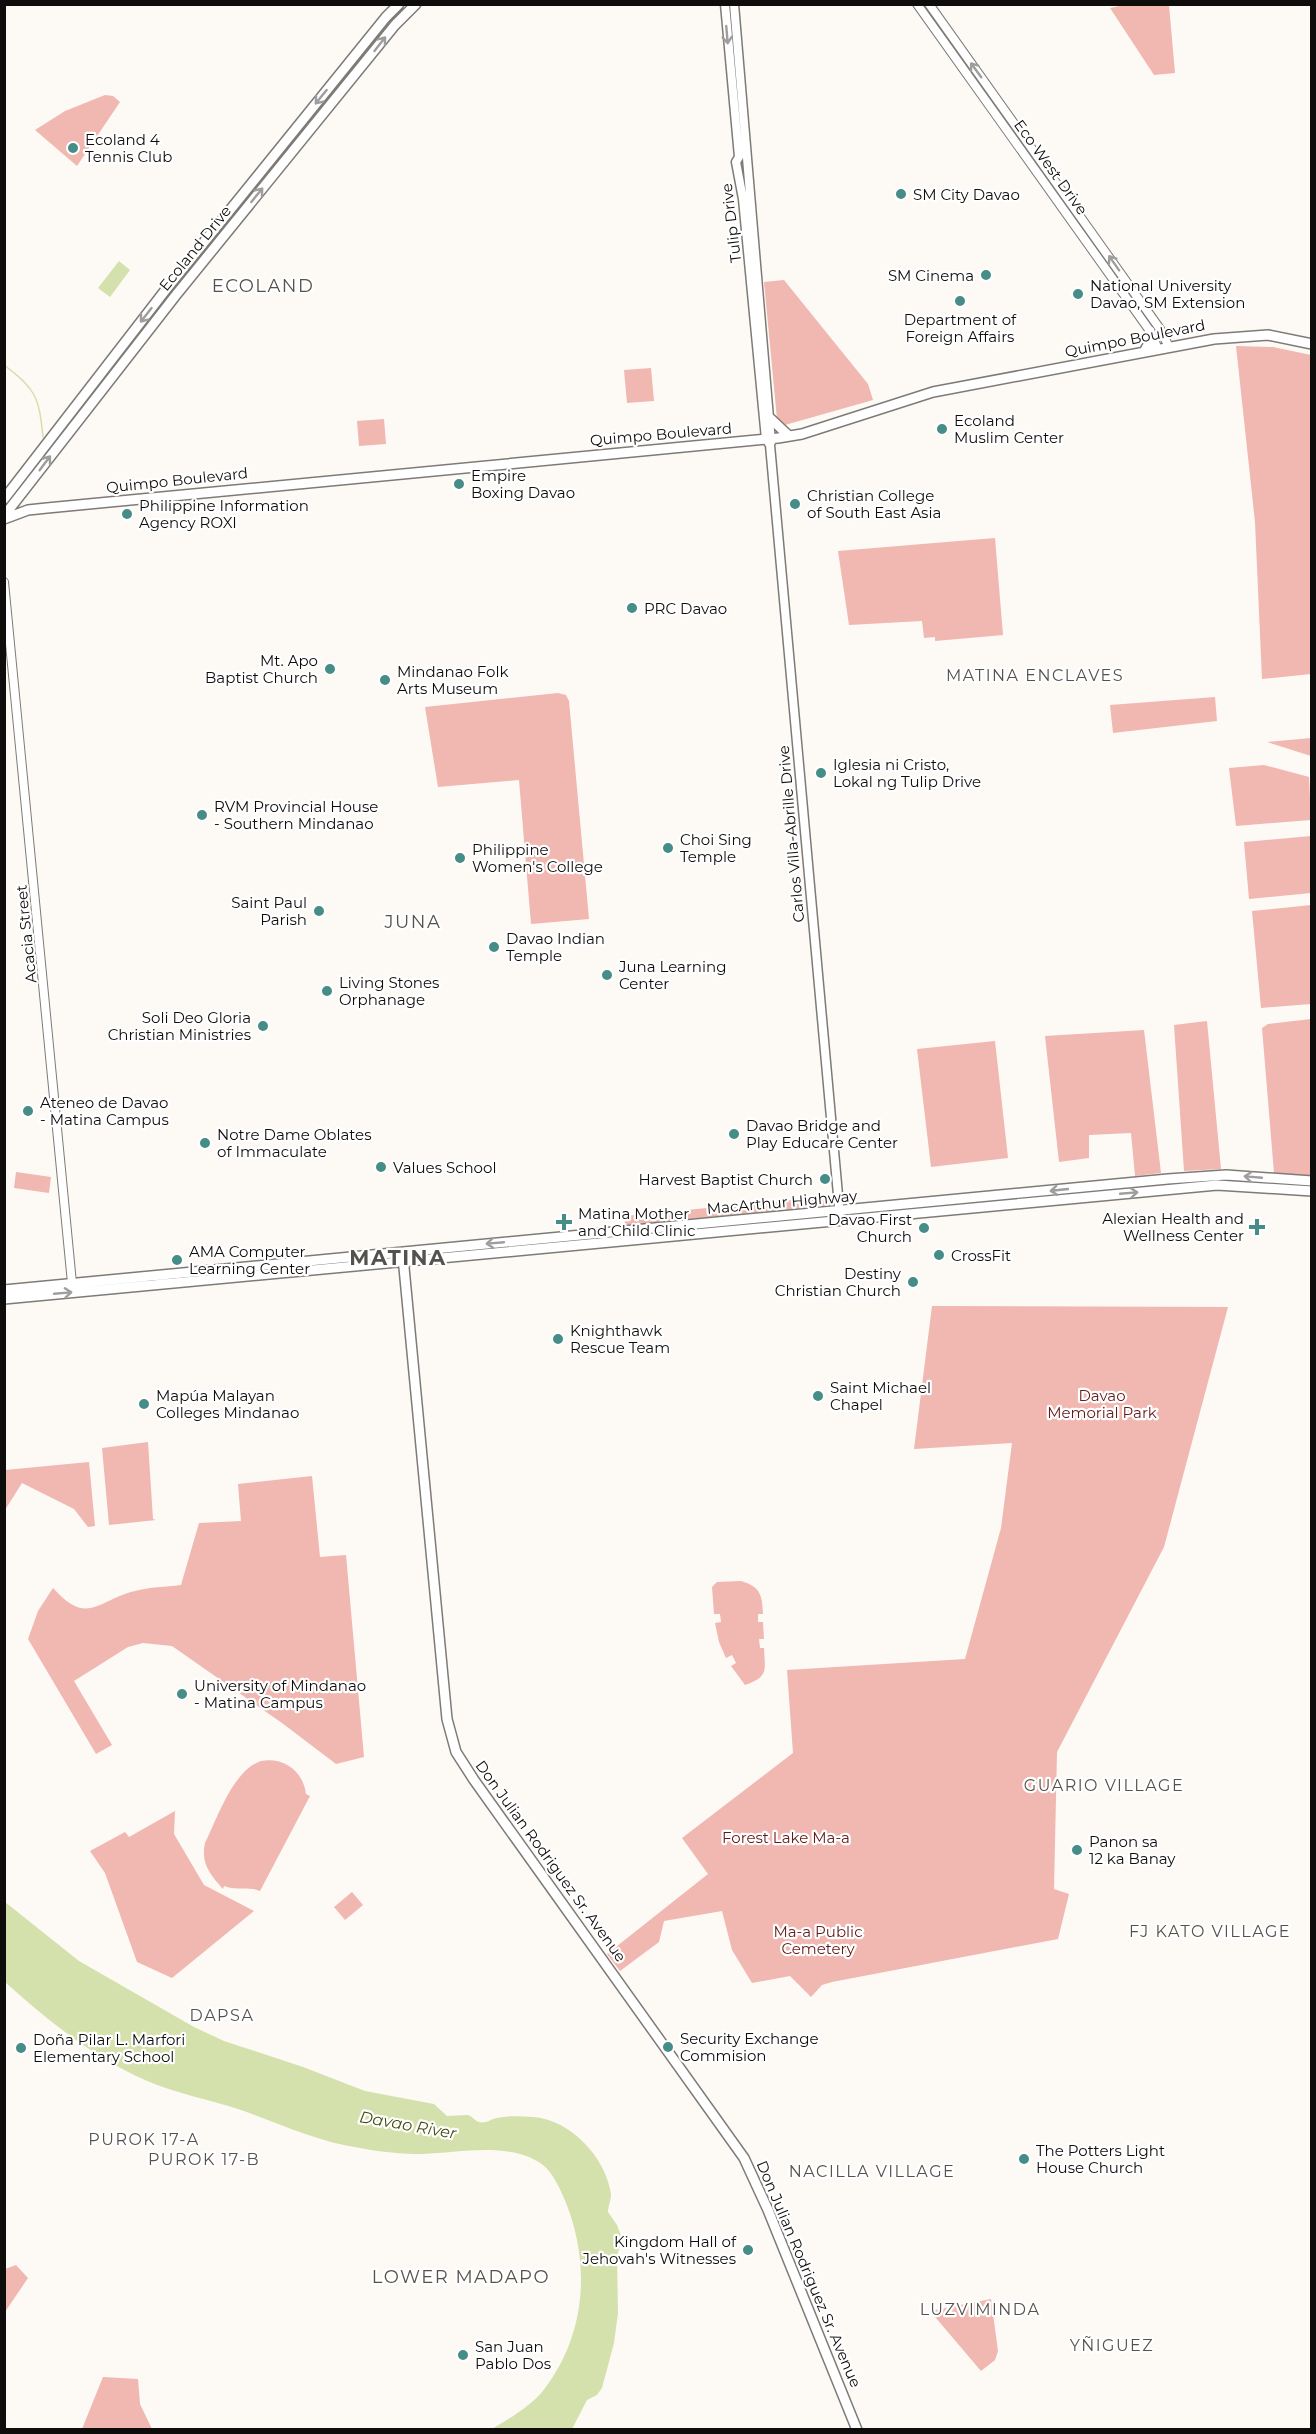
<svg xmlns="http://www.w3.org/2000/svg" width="1316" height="2434" font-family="Montserrat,sans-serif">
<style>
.green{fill:#f1b7b1}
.water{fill:#d4e1ac}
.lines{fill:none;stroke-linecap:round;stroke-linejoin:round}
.stream{stroke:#d4e1ac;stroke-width:1.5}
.tertiary-casing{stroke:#7e7b77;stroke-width:10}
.secondary-casing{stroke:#7e7b77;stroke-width:11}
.primary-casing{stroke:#7e7b77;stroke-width:12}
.tertiary{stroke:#fff;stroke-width:8}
.secondary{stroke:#fff;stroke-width:8}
.primary{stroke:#fff;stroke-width:9}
.oneway{stroke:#9f9e9e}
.poi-dot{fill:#468c87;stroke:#fff;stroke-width:2}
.labels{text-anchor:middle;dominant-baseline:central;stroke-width:4.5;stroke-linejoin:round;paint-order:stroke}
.poi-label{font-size:15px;fill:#0f0d0c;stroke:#fff;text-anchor:start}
.street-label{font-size:15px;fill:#0f0d0c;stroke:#fff}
.park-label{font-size:15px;fill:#611b19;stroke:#fff}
.neighbourhood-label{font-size:16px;letter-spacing:1.5px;fill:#55524e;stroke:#fff}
.water-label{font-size:16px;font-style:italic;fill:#444e14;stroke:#fff}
.quarter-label{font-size:18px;letter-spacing:1.5px;fill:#55524e;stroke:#fff}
.district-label{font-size:21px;font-weight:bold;letter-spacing:1.5px;fill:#55524e;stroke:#fff}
</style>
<rect width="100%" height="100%" fill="#fdf9f5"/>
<path class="green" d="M1129,4L1169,5L1175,73L1154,75L1110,8Z
M105,95L113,96L120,102L77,166L35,130L65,111Z
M784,280L868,384L873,400L785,425L777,419L764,282Z
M1236,346L1273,347L1311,355V674L1262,679L1255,522Z
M651,368L654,401L627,403L624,370Z
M384,419L386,444L359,446L357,421Z
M995,538L1003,635L935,641V637L924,638L922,621L849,625L838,551Z
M558,693L566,695L569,701L589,919L531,924L519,780L438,787L425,707Z
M1215,697L1217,721L1113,733L1110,705Z
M1311,738V756L1267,742Z
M1264,765L1309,777L1311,820L1236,826L1229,768Z
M1311,836V893L1249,899L1244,842Z
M1311,905V1004L1261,1008L1252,911Z
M1311,1019V1176L1274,1173L1262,1028L1268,1024Z
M1207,1021L1221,1169L1184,1171L1174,1025Z
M1144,1030L1161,1173L1135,1176L1131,1133L1089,1135V1158L1059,1162L1045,1036Z
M995,1041L1008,1158L931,1167L917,1049Z
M16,1172L51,1177L49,1193L14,1188Z
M833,1196V1205L625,1225L624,1216Z
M932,1306L1228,1307L1164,1547L1057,1752L1054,1889L1069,1894L1058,1939L832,1982L822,1985L811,1997L790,1976L752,1983L732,1950L722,1911L664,1921L659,1942L620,1971L607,1954L708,1874L682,1838L793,1753L787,1670L965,1659L1001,1528L1012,1443L914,1449Z
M148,1442L153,1519L156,1520L109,1525L102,1448Z
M89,1462L95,1526L88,1527L74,1509L22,1483L5,1510V1470Z
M312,1476L320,1557L346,1555L364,1757L336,1764L282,1723L172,1646L143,1643L128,1647L74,1681L112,1745L96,1754L28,1639L38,1611L53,1588C88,1627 97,1600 135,1591C149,1587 166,1587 181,1585L199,1523L241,1521L238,1484Z
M741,1581C761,1587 762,1595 763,1614H758V1622H763L764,1639H759L760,1648H764C765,1671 769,1676 745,1685L731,1666L736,1663L732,1655L726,1658L719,1642L715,1623L721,1622L720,1614H714L712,1587L717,1582Z
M261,1761C284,1757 303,1771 306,1794L310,1796L260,1891C249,1886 237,1891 224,1886L223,1889C213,1877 200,1865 205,1843C217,1819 233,1770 261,1761Z
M175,1811L174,1834L204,1885L254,1911L172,1978L137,1962L105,1873L90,1851L125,1832L129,1837Z
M352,1892L363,1905L345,1920L334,1907Z
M16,2265L28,2278L5,2312V2269Z
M991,2299L998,2351L995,2360L981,2371L930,2311Z
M103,2377L138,2379L140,2404L152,2429H82Z"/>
<path class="water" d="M119,261L130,270L110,297L98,288Z
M5,1902L79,1961L194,2027L224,2041L303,2067L365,2091L434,2104L447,2116L468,2115C473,2117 475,2121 479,2122C486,2124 491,2119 497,2118C508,2115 523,2117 534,2117C571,2120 606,2158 611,2194C611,2201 608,2206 608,2212L617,2225L622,2238L617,2256L618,2313L614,2343L602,2388L597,2395L587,2400L572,2429H492C512,2417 535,2404 548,2384C586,2331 590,2263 566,2203C561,2191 554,2174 543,2165C510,2141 460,2153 423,2154C403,2154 381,2152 360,2148C319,2142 283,2125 244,2111C212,2100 177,2094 145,2080C94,2058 46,2019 5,1982Z"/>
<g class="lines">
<path class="stream" d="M4,365C36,389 39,397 43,437"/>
<defs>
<path id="tertiary" d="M917,4L1150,331L1158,349
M929,4L1160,329L1169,347
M4,582L72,1283"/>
<path id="secondary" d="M725,4L739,157L736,162L743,199L766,439L770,445L840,1217
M734,4L771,442"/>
<path id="primary" d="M1144,352L1149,343L1150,331
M771,419L789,436
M4,499L167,288L386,17L399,4
M4,516L176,295L395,25L416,4
M4,519L28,510L47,508L778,438L802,434L933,392L1214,339L1268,335L1312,344
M403,1257L447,1719L456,1752L474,1780L744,2158L768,2210L857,2430
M4,1290L1168,1179L1226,1175L1312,1181
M4,1299L1217,1185L1312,1191"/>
</defs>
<use href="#tertiary" class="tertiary-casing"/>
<use href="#secondary" class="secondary-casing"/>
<use href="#primary" class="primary-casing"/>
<use href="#tertiary" class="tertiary"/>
<use href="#secondary" class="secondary"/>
<use href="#primary" class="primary"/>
</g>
<defs><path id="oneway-shaft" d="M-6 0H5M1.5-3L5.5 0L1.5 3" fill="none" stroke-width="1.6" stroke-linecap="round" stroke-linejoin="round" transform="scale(1.5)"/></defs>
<g class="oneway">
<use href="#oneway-shaft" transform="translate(727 35) rotate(85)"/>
<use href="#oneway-shaft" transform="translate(380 44) rotate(-52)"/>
<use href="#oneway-shaft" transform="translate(976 70) rotate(-126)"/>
<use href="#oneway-shaft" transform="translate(321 97) rotate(129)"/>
<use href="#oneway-shaft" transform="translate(257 195) rotate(-51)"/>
<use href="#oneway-shaft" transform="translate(1114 263) rotate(-125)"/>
<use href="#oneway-shaft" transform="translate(146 315) rotate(128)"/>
<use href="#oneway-shaft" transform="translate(45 463) rotate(-53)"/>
<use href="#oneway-shaft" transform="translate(1253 1177) rotate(-175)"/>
<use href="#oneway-shaft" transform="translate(1059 1190) rotate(174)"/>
<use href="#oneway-shaft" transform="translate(1129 1193) rotate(-5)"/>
<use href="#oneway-shaft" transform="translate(495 1243) rotate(175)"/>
<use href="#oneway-shaft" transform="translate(63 1293) rotate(-5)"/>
</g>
<g class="poi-dot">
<circle cx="73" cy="148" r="6"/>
<circle cx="901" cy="194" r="6"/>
<circle cx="986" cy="275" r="6"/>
<circle cx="1078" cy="294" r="6"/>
<circle cx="960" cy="301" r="6"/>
<circle cx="942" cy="429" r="6"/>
<circle cx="459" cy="484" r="6"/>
<circle cx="795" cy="504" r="6"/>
<circle cx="127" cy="514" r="6"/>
<circle cx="632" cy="608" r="6"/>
<circle cx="330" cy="669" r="6"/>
<circle cx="385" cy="680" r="6"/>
<circle cx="821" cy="773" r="6"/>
<circle cx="202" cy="815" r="6"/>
<circle cx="668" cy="848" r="6"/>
<circle cx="460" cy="858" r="6"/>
<circle cx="319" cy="911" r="6"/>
<circle cx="494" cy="947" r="6"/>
<circle cx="607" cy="975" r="6"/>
<circle cx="327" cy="991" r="6"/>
<circle cx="263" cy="1026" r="6"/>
<circle cx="28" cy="1111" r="6"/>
<circle cx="734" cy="1134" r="6"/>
<circle cx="205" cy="1143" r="6"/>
<circle cx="381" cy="1167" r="6"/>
<circle cx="825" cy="1179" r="6"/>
<path d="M561 1213h6v6h6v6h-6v6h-6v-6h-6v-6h6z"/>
<path d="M1254 1218h6v6h6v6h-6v6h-6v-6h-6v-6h6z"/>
<circle cx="924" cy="1228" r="6"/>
<circle cx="939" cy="1255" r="6"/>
<circle cx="177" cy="1260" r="6"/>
<circle cx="913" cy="1282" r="6"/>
<circle cx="558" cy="1339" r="6"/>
<circle cx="818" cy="1396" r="6"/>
<circle cx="144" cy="1404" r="6"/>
<circle cx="182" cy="1694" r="6"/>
<circle cx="1077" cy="1850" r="6"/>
<circle cx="668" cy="2047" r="6"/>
<circle cx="21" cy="2048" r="6"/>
<circle cx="1024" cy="2159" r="6"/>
<circle cx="748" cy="2250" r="6"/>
<circle cx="463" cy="2355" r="6"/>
</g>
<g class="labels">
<g class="poi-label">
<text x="85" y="139">Ecoland 4<tspan x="85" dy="17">Tennis Club</tspan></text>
<text x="913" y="194">SM City Davao</text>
<text x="974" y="275" text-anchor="end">SM Cinema</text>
<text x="1090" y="285">National University<tspan x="1090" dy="17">Davao, SM Extension</tspan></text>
<text x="960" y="319" text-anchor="middle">Department of<tspan x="960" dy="17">Foreign Affairs</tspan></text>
<text x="954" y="420">Ecoland<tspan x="954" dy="17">Muslim Center</tspan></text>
<text x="471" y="475">Empire<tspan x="471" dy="17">Boxing Davao</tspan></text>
<text x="807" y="495">Christian College<tspan x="807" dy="17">of South East Asia</tspan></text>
<text x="139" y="505">Philippine Information<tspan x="139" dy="17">Agency ROXI</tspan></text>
<text x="644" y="608">PRC Davao</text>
<text x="318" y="660" text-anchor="end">Mt. Apo<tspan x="318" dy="17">Baptist Church</tspan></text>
<text x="397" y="671">Mindanao Folk<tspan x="397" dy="17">Arts Museum</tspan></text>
<text x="833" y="764">Iglesia ni Cristo,<tspan x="833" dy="17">Lokal ng Tulip Drive</tspan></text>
<text x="214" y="806">RVM Provincial House<tspan x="214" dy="17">- Southern Mindanao</tspan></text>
<text x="680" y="839">Choi Sing<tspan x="680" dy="17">Temple</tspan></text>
<text x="472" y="849">Philippine<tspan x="472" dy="17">Women's College</tspan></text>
<text x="307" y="902" text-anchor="end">Saint Paul<tspan x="307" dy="17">Parish</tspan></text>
<text x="506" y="938">Davao Indian<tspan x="506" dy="17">Temple</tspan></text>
<text x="619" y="966">Juna Learning<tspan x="619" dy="17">Center</tspan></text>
<text x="339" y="982">Living Stones<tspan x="339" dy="17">Orphanage</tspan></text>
<text x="251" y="1017" text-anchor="end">Soli Deo Gloria<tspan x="251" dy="17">Christian Ministries</tspan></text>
<text x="40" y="1102">Ateneo de Davao<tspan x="40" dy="17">- Matina Campus</tspan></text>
<text x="746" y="1125">Davao Bridge and<tspan x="746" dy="17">Play Educare Center</tspan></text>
<text x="217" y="1134">Notre Dame Oblates<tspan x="217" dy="17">of Immaculate</tspan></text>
<text x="393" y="1167">Values School</text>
<text x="813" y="1179" text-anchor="end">Harvest Baptist Church</text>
<text x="578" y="1213">Matina Mother<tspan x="578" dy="17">and Child Clinic</tspan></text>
<text x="1244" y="1218" text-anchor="end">Alexian Health and<tspan x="1244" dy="17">Wellness Center</tspan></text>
<text x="912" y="1219" text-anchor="end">Davao First<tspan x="912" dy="17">Church</tspan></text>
<text x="189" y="1251">AMA Computer<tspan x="189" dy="17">Learning Center</tspan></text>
<text x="951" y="1255">CrossFit</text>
<text x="901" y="1273" text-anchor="end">Destiny<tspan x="901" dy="17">Christian Church</tspan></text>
<text x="570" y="1330">Knighthawk<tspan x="570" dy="17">Rescue Team</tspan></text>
<text x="830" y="1387">Saint Michael<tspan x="830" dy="17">Chapel</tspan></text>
<text x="156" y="1395">Mapúa Malayan<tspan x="156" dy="17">Colleges Mindanao</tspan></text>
<text x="194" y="1685">University of Mindanao<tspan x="194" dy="17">- Matina Campus</tspan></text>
<text x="1089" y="1841">Panon sa<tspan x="1089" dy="17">12 ka Banay</tspan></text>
<text x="680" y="2038">Security Exchange<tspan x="680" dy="17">Commision</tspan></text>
<text x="33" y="2039">Doña Pilar L. Marfori<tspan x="33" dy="17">Elementary School</tspan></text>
<text x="1036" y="2150">The Potters Light<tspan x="1036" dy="17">House Church</tspan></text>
<text x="736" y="2241" text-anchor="end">Kingdom Hall of<tspan x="736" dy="17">Jehovah's Witnesses</tspan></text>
<text x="475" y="2346">San Juan<tspan x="475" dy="17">Pablo Dos</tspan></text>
</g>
<g class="street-label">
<text transform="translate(1051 167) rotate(54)">Eco West Drive</text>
<text transform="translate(731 223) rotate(-97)">Tulip Drive</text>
<text transform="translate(195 248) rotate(-51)">Ecoland Drive</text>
<text transform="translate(1135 338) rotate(-11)">Quimpo Boulevard</text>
<text transform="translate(661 434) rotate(-5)">Quimpo Boulevard</text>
<text transform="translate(177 480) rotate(-6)">Quimpo Boulevard</text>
<text transform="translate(791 834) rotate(-95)">Carlos Villa-Abrille Drive</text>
<text transform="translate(26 934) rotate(-96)">Acacia Street</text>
<text transform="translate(782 1202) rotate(-5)">MacArthur Highway</text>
<text transform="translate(551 1861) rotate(54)">Don Julian Rodriguez Sr. Avenue</text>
<text transform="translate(809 2274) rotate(67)">Don Julian Rodriguez Sr. Avenue</text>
</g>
<g class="park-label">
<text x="1102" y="1395">Davao<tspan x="1102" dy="17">Memorial Park</tspan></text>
<text x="786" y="1837">Forest Lake Ma-a</text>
<text x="818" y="1931">Ma-a Public<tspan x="818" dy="17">Cemetery</tspan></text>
</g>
<g class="neighbourhood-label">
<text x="1035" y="675">MATINA ENCLAVES</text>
<text x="1104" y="1785">GUARIO VILLAGE</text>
<text x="1210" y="1931">FJ KATO VILLAGE</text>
<text x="222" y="2015">DAPSA</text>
<text x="144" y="2139">PUROK 17-A</text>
<text x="204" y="2159">PUROK 17-B</text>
<text x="872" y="2171">NACILLA VILLAGE</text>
<text x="980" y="2309">LUZVIMINDA</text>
<text x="1112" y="2345">YÑIGUEZ</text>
</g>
<g class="water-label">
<text transform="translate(408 2125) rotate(10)">Davao River</text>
</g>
<g class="quarter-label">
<text x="263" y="286">ECOLAND</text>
<text x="413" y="922">JUNA</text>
<text x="461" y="2277">LOWER MADAPO</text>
</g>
<g class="district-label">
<text x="398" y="1257">MATINA</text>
</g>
</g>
<rect width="1316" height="2434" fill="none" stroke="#0f0d0c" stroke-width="12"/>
</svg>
